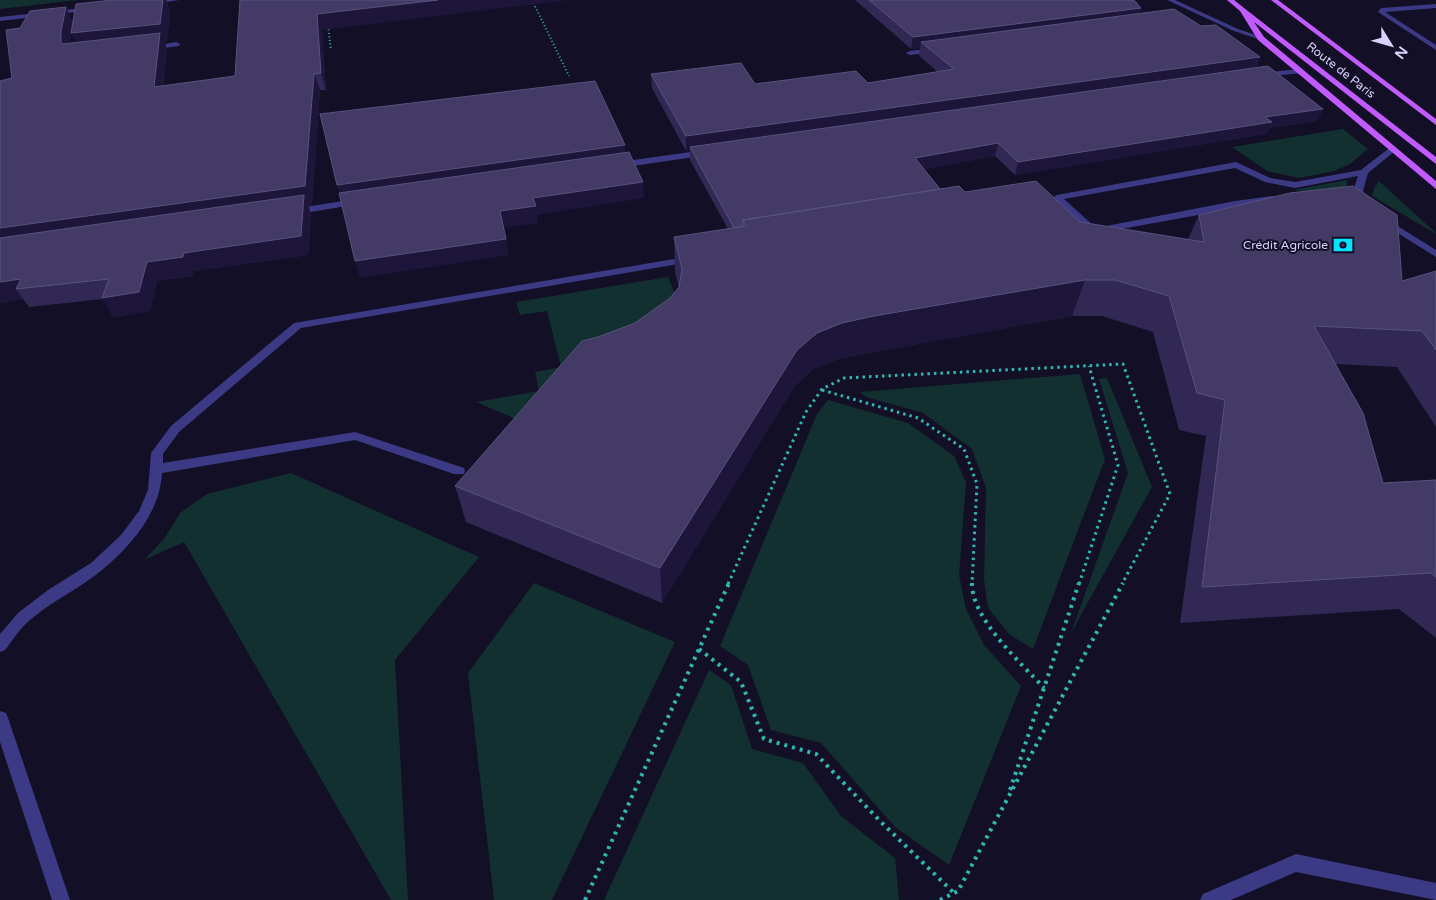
<svg xmlns="http://www.w3.org/2000/svg" width="1436" height="900" font-family="'Varela Round',sans-serif">
<style>
.green{fill:#12302f}
.lines{fill:none;stroke-linecap:round;stroke-linejoin:round}
.path-far2{stroke:#2fb8b0;stroke-width:2;stroke-dasharray:1 2.5;stroke-linecap:butt}
.path-far1{stroke:#2fb8b0;stroke-width:3;stroke-dasharray:2.5 4;stroke-linecap:butt}
.path{stroke:#2fb8b0;stroke-width:4;stroke-dasharray:3 5;stroke-linecap:butt}
.service{fill:#3d3a85;fill-rule:evenodd}
.minor{fill:#3d3a85;fill-rule:evenodd}
.primary{fill:#c25bff;fill-rule:evenodd}
.wall{fill:#312854;fill-rule:evenodd}
.shaded-wall{fill:#1d163a}
.building{fill:#433a66;stroke:#5a527e}
.labels{text-anchor:middle;dominant-baseline:central;stroke-width:4;stroke-linejoin:round;paint-order:stroke}
.far-street-label{font-size:12px;fill:#d9d4ff;stroke:#130f26}
.far-poi-label{font-size:12px;fill:#d9d4ff;stroke:#130f26;text-anchor:end}
</style>
<rect width="100%" height="100%" fill="#130f26"/>
<path class="green" d="M0,0H77L0,9Z
M1343,129L1368,149L1350,164L1334,171L1299,178L1267,171L1232,147Z
M1347,180V196L1293,190Z
M1379,181L1436,233V234L1372,196L1375,186Z
M668,277L676,296L530,425L476,402L539,391L535,372L561,367L547,311L520,315L516,302Z
M1080,374L1105,459L1033,649L1010,635L988,608L984,579L986,488L972,449L923,413L866,397L860,392Z
M1107,378L1152,487L1071,633L1128,473L1099,379Z
M828,400L908,423L954,456L966,482L959,575L966,609L984,645L1021,686L949,865L895,827L821,743L771,730L748,665L720,646L817,414Z
M291,473L479,557L395,660L408,900H391L184,542L144,560L164,539L180,513L207,494Z
M534,583L675,642L552,900H494L468,673Z
M709,670L731,685L752,749L803,763L841,816L895,858L899,900H604Z"/>
<g class="lines">
<path class="path-far2" d="M532,0L569,76
M328,26L331,50"/>
<path class="path-far1" d="M822,390L918,418L964,449L977,484L972,584
M728,584L806,412L822,389L844,378L1123,364L1170,494L1122,584
M1079,584L1118,465L1089,366"/>
<path class="path" d="M972,583C971,618 1021,663 1044,688
M699,649L741,682L764,739L816,754L880,821L954,893
M1010,790L1079,583
M585,900L729,583
M940,900L958,891L1123,583"/>
<path class="service" d="M1436,4V8L1385,12L1436,45V50L1378,12L1381,8Z
M176,42L180,44L179,46L149,50L145,48Z
M935,48L939,50L938,52L910,55L906,53L910,51Z
M1392,146L1395,147V151L1368,173L1363,191L1369,205L1364,208L1359,205L1353,191L1358,176L1295,188L1265,182L1235,168L1064,199L1096,228L1235,201L1272,196L1275,197V201L1094,234L1091,233L1052,198L1057,195L1236,162L1270,178L1295,182L1361,170Z
M1383,217L1436,250V257L1380,222L1378,220Z
M692,256L696,257V261L301,328L179,432L163,454V463L355,432L464,468L465,471L464,474H454L355,440L162,473C160,512 132,545 102,570C79,589 52,601 30,620C20,628 13,640 5,650L0,652V634L18,613L48,590L91,563L121,535L139,511L148,490L151,453L171,426L294,323Z
M0,711L6,713L8,718L70,900H52L0,742Z
M1296,854L1436,883V900L1296,872L1231,900H1200L1203,894Z"/>
<path class="minor" d="M158,0H179L149,5L146,3Z
M1167,0H1175L1238,29L1265,38L1261,40L1234,31Z
M92,7L95,9L94,10L0,21V17Z
M1300,69L1304,71L1303,73L1260,77L1256,75L1260,73Z
M705,150L708,151V155L619,168L615,165L619,162Z
M356,199L361,202L359,204L292,215L287,212L292,209Z"/>
<path class="primary" d="M1227,0H1234L1244,8L1436,157V164L1254,22L1264,37L1436,181V189L1258,40L1240,11Z
M1271,0H1278L1436,119V125Z"/>
</g>
<path class="wall" d="M112,0H166L170,11L167,41L164,42L167,49L163,86L235,76L322,30L326,90H320L312,204L308,205L311,214L308,255L193,271L192,276L157,281L150,311L113,317L103,299L29,307L23,299L0,303V81L12,78L73,22ZM72,26L71,33L76,42L70,43Z
M855,0H1134L1141,8L1139,14L1201,26L1260,57L1256,68L1323,109L1317,121L1269,128L1266,134L1015,175L995,156L924,169L940,189L965,192L1080,222L1188,239L1199,215L1402,281L1436,271V427L1397,367L1336,364L1383,483L1436,480V638L1399,609L1180,623L1206,436L1179,430L1153,332L1102,316H1072L868,353L838,359L813,369L794,387L662,603L466,522L455,486L598,337L635,323L670,298L679,287L675,273L674,237L728,229L690,160V151H686L652,88L651,74L755,84L868,83L938,72L919,56L920,48L911,49Z"/>
<path class="shaded-wall" d="M163,0H166L170,11L167,41L164,42L167,49L162,104L80,51L71,33Z
M438,0H569L322,30L326,90L321,73L317,14Z
M66,7L73,22L69,47V58L61,42V31Z
M1141,8L1137,19L921,42L920,48L911,49L913,37Z
M1260,57L1254,71L690,147V151H686V136Z
M314,74L320,90L312,204L308,205L311,214L308,255L193,271L192,276L157,281L150,311L113,317L102,298L147,262L0,248V228Z
M1323,109L1317,121L1269,128L1266,134L1015,175L1018,162L1265,117Z
M998,143L995,156L913,171L915,158Z
M625,145L626,160L342,200L337,185Z
M643,182L644,198L537,215L538,223L503,228L500,211L533,198Z
M506,239L509,255L360,278L355,261Z
M21,279L16,289L23,299L0,303V282Z
M1085,280L1072,316L868,353L838,359L813,369L794,387L662,603L660,568L797,350L817,333L842,323L874,316Z"/>
<path class="building" d="M112,0H163L160,24L71,33L76,4Z
M240,0H438L317,14L321,73L314,74L305,186L0,228V81L12,78L6,30L20,28L30,11L66,7L61,31V42L63,44L160,33L154,87L235,76Z
M869,0H1134L1141,8L913,37Z
M1174,9L1201,26L1216,25L1260,57L686,136L651,74L741,63L755,84L856,71L868,83L954,69L921,42Z
M1268,66L1323,109L1265,117L1272,122L1018,162L998,143L915,158L940,189L743,220V226L734,228L690,147Z
M595,81L625,145L337,185L320,114Z
M629,152L643,182L533,198L536,206L500,211L506,239L355,261L339,193Z
M1036,181L1080,222L1204,242L1199,215L1290,193L1353,186L1397,215L1402,281L1436,271V350L1422,331L1314,326L1363,413L1383,483L1436,480V577L1431,573L1202,587L1225,400L1197,393L1169,296L1115,280H1085L874,316L842,323L817,333L797,350L660,568L455,486L582,341L598,337L635,323L670,298L679,287L682,269L674,237L746,226L743,220L959,186L965,192Z
M304,195L301,236L184,253L183,257L147,262L139,292L102,298L109,279L16,289L21,279L0,282V238Z"/>
<defs>
<symbol id="bank-bare" viewBox="-9 -9 18 18"><path d="M-6-4H6V4H-6ZM0-2.3a2.3 2.3 0 1 0 0 4.6a2.3 2.3 0 1 0 0-4.6Z" fill="#00e5ff" stroke="#130f26" stroke-width="2.5" paint-order="stroke"/></symbol>
</defs>
<g fill-rule="evenodd">
<use href="#bank-bare" x="1329" y="231" width="28" height="28"/>
</g>
<g class="labels">
<g class="far-street-label">
<text transform="translate(1341 70) rotate(38)">Route de Paris</text>
</g>
<g class="far-poi-label">
<text x="1328" y="245">Crédit Agricole</text>
</g>
</g>
<g transform="translate(1391 45) rotate(127)" stroke="#130f26" stroke-width="4" paint-order="stroke">
<path d="M0-4L9 19L0 12L-9 19Z" fill="#d9d4ff"/>
<text y="-8" font-size="14" font-weight="bold" text-anchor="middle" fill="#d9d4ff">N</text>
</g>
</svg>
